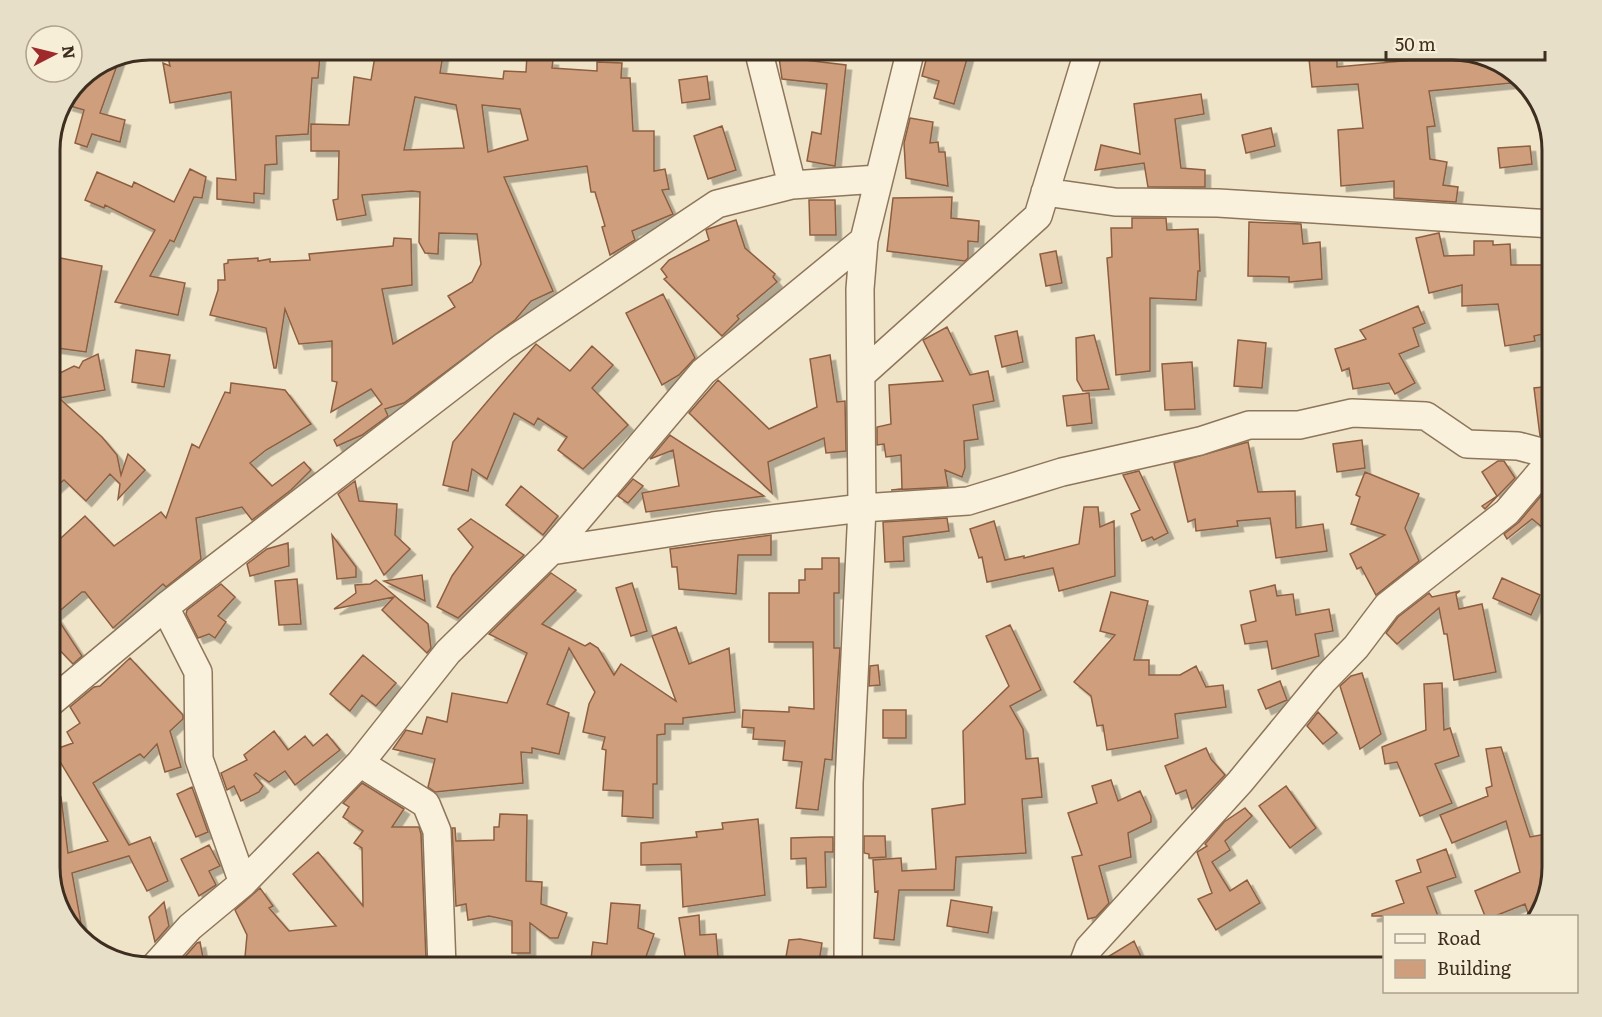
<svg xmlns="http://www.w3.org/2000/svg" width="1602" height="1017" font-family="Literata,serif">
<style>
.building{fill:#cf9f7d;stroke:#8d5f41;stroke-width:1.5;fill-rule:evenodd;filter:url(#shadow)}
.lines{fill:none;stroke-linecap:round;stroke-linejoin:round}
.minor-casing{stroke:#8d765c;stroke-width:30}
.minor{stroke:#faf1dc;stroke-width:27}
.rim{fill:none;stroke:#3d2e20;stroke-width:3}
</style>
<defs>
<filter id="shadow"><feDropShadow dx="5.5" dy="5.5" stdDeviation="0" flood-color="#0004"/></filter>
</defs>
<rect width="100%" height="100%" fill="#f0e4c8"/>
<path class="building" d="M928,52H969L954,104L934,98L939,81L922,76Z
M443,55L440,73L503,79L504,71L526,72L527,55H544V59L553,60L552,68L597,71V62L622,63L621,78H630L633,131H654V171L665,169L669,189L662,190L673,214L632,231L635,240L610,255L602,227L605,226L595,192H591L587,166L504,177L553,291L531,301L515,320L404,403L385,409L388,416L362,435L337,446L334,440L382,404L371,389L331,412L337,382L332,381V341L299,344L285,309L276,368H274L266,328L210,315L218,290V280H225L224,264L228,263V260L258,258V261L270,259V262L310,260L309,254L393,246L394,238L411,239L412,285L382,289L393,344L455,307L448,296L472,282L481,264L477,234L439,233L438,254L425,253L419,242L420,192L412,191L362,195L366,215L337,220L333,200L338,199L339,151H311V124L349,125L354,77L371,80L375,56ZM415,97L456,105L464,148L404,150ZM482,105L520,109L528,140L488,152Z
M1469,55L1508,66L1522,82L1429,91L1435,126L1427,127L1430,159L1447,162L1443,185L1458,187L1456,202L1394,198V181L1341,186L1338,130L1363,128L1358,84L1312,87L1309,59L1337,57V67Z
M320,56L318,78H312L308,134L276,136L277,164L265,165L264,194L254,193V203L217,199V178L236,180L231,92L170,103L163,63L170,66L168,57Z
M112,57H120L100,113L125,120L120,142L92,134L87,147L75,143L84,110L67,105L79,79Z
M779,57L846,65L835,166L807,161L812,132L821,134L827,84L782,79Z
M707,76L710,99L682,103L679,80Z
M1201,94L1204,114L1175,119L1181,168L1205,170V187H1148L1144,163L1095,170L1101,145L1140,154L1134,104Z
M910,118L933,122L930,143L938,142L939,152H945L948,186L906,178L904,143Z
M722,126L736,170L708,179L694,136Z
M1271,128L1275,146L1246,153L1242,135Z
M1530,146L1532,164L1500,168L1498,148Z
M190,169L206,177L202,198L194,197L174,242L170,240L150,276L185,283L178,315L115,302L155,230L105,205L104,208L85,200L97,172L132,187L134,182L174,202Z
M952,197L951,218L979,221L978,242L968,241V258L965,261L887,251L893,198Z
M809,200H835L836,235H810Z
M1132,218H1166L1167,230L1198,229L1200,271H1198L1196,300L1150,298V371L1116,375L1107,258L1112,257L1111,228H1132Z
M736,220L745,248L775,274L773,277L777,282L737,316L739,319L722,336L664,279L667,277L661,269L669,260L709,240L706,230L708,229Z
M1249,222L1301,224L1303,244L1320,242L1322,279L1289,282V277L1248,276Z
M1439,233L1444,256L1474,255V241H1493V245L1510,244L1511,265H1552V297H1546L1552,332L1534,336L1535,341L1505,346L1498,304L1462,306V285L1429,293L1416,238Z
M1056,251L1062,283L1046,286L1040,254Z
M50,256L102,266L86,352L50,347L56,294L50,292Z
M663,294L695,358L679,375L662,385L626,313Z
M1418,306L1425,323L1413,328L1419,346L1399,354L1415,383L1395,394L1389,383L1353,389L1349,368L1342,371L1335,349L1366,339L1360,330Z
M947,327L970,375L988,371L994,401L973,405L978,439L964,441L965,468L962,477L945,470L948,487L891,490L902,489L901,455L886,457L884,444L877,445V427L891,424L889,385L943,381L923,340Z
M1017,331L1023,362L1002,367L995,336Z
M1094,335L1109,389L1083,391L1077,380L1076,338Z
M1238,340L1266,343L1262,388L1234,386Z
M536,344L570,371L592,346L613,365L592,388L628,425L583,469L558,450L567,437L538,418L534,425L514,413L487,479L472,469L468,491L443,485L453,442Z
M136,350L170,355L164,387L132,382Z
M98,354L105,390L59,398L102,437L117,455L121,475L128,454L145,470L118,499L120,484L110,474L86,501L64,480L50,492V378L74,366L79,368L83,361Z
M830,355L837,402L845,401L846,451L826,453L824,438L768,462L772,493L689,413L718,380L769,429L817,407L810,359Z
M1192,362L1195,409L1165,410L1162,364Z
M231,383L285,390L311,424L266,450L250,463L272,486L304,462L311,470L291,490L252,520L242,507L196,518L201,559L166,587L163,584L113,628L85,592H82L55,615L82,656L73,664L50,640V548L85,516L114,546L161,512L166,518L192,444L199,448L225,392L230,393Z
M1552,386V439L1540,436L1534,388Z
M1089,393L1092,423L1067,426L1063,396Z
M670,435L671,436L764,496L646,512L642,493L679,486L673,450L650,459Z
M1362,440L1365,468L1337,472L1333,444Z
M1248,442L1258,492L1295,491L1296,528L1323,524L1327,551L1276,558L1270,518L1237,521L1238,526L1196,531L1195,519L1188,522L1174,463Z
M1498,461H1504L1515,478L1485,509L1482,506L1497,496L1482,472Z
M1139,471L1168,533L1154,540L1152,537L1142,541L1131,514L1140,510L1123,475Z
M1365,472L1419,494L1405,528L1419,561L1376,595L1361,567L1357,569L1350,554L1385,535L1351,524L1360,497L1356,495Z
M633,479L643,486L628,503L618,496Z
M355,481L359,501L397,504L395,535L410,549L384,575L338,494Z
M1552,483V535L1532,519L1507,539L1504,534L1519,522Z
M521,486L558,516L543,535L506,505Z
M1084,507H1098L1100,527L1114,521L1115,576L1059,591L1053,568L987,582L982,557L979,558L970,529L994,521L1005,560L1024,556V558L1079,544Z
M947,518L949,531L903,537L904,561L885,562L883,522Z
M471,519L524,555L458,618L437,607L452,576L473,547L458,529Z
M332,535L356,567V577L337,579Z
M771,535V555H738L736,594L679,589L677,567H672L670,549Z
M288,543L289,566L250,576L247,564L267,549Z
M822,558H839V593H834V648H840L832,760L825,759L818,810L796,808L802,762L783,760L785,741L753,739L754,728L742,727L743,710L789,712V707L814,709L813,642H769V593H799V580H805V569H822Z
M551,573L576,590L542,624L585,646L590,643L598,648L614,675L621,664L676,701L652,636L676,627L689,664L729,648L735,712L683,718V724H665V734L657,735V784H653V818L622,816L623,791L603,790L606,750L602,749L605,737L583,732L589,704L595,692L569,648L547,704L569,713L559,754L532,748V753L521,752L523,783L435,792L428,787L435,759L393,749L406,730L422,734L427,717L447,722L452,693L507,703L527,653L489,634Z
M422,575L425,601L384,581Z
M1502,578L1540,595L1531,615L1493,598Z
M297,579L301,624L279,625L275,581Z
M376,580L428,624L431,648L427,653L382,610L394,597L334,609L356,593L355,585L370,584Z
M632,583L647,631L631,636L616,588Z
M221,584L235,597L218,616L226,622L215,638L209,634L198,638L186,614L187,610Z
M1275,585L1277,596L1293,594L1296,615L1329,609L1333,631L1315,634L1319,656L1272,669L1267,641L1245,644L1241,625L1256,621L1250,591Z
M1460,591L1456,594L1459,609L1482,604L1496,672L1454,680L1447,634H1444L1439,608L1397,644L1386,633L1398,617L1429,593L1432,597Z
M1111,592L1148,601L1134,660H1149V675H1180L1196,666L1206,687L1223,685L1226,707L1175,714L1178,738L1107,750L1103,725L1097,726L1091,696L1074,682L1115,635L1100,631Z
M1010,625L1041,690L1010,706L1023,729L1026,759L1038,758L1042,797L1022,799L1026,853L956,857L954,890H899L894,940L874,938L878,891L875,892L873,860L901,858L902,871L936,869L932,809L965,804L963,731L1009,686L986,636Z
M363,655L396,683L376,706L362,695L350,711L330,694Z
M130,658L183,715V719L170,731L181,767L165,772L157,744L144,758L140,754L93,783L129,845L150,837L168,881L147,891L129,856L72,873L84,940L63,917L50,874V798L61,797L68,853L108,841L53,750L73,743L67,732L80,723L70,707L94,687L100,686Z
M878,665L880,685L869,686L870,666Z
M1362,673L1381,734L1360,749L1340,686L1351,676Z
M1280,681L1287,700L1266,709L1258,690Z
M1442,683L1444,730L1450,728L1459,756L1435,764L1452,803L1420,816L1397,762L1385,764L1382,747L1426,730L1424,684Z
M883,710H906V738H883Z
M1318,712L1337,733L1323,744L1307,726Z
M274,731L288,750L305,736L313,746L327,734L340,750L295,785L285,771L269,782L256,773L254,775L263,786L259,792L241,801L234,786L227,790L221,773L247,760L244,755Z
M1501,747L1530,837L1552,833V868L1540,909L1528,913L1525,904L1495,916H1485L1475,891L1520,872L1506,821L1452,843L1440,815L1488,796L1486,788L1492,786L1486,749Z
M1206,748L1211,759L1225,775L1192,809L1186,790L1176,794L1165,766Z
M1111,780L1118,801L1140,791L1151,816V822L1128,833L1131,857L1099,866L1109,903L1096,917L1088,919L1072,857L1082,855L1068,813L1097,803L1092,786Z
M362,783L404,809L392,827H419L421,834L426,959L370,963L371,968H244L247,935L235,910L260,888L273,906L269,908L289,931L336,926L293,874L318,852L363,906L362,848L354,843L363,831L343,817L349,807L343,803Z
M1286,786L1316,828L1290,848L1259,806Z
M192,787L208,832L196,837L177,794Z
M1245,808L1252,816L1225,841L1230,850L1212,862L1230,891L1247,880L1260,903L1216,930L1198,899L1212,893L1197,852L1207,846L1205,844L1224,822Z
M500,814L527,815L526,881L542,882L541,904L567,913L558,938H550L530,923V953H512V921L489,916L468,920L466,904L456,906L452,828H455L456,841L494,840V827H499Z
M758,819L765,895L683,907L681,864L641,865V843L697,837L696,832L723,829L722,823Z
M864,836H885L886,857L869,858V854L864,853Z
M821,837H833V852H825L826,887L807,888L806,858L791,859V838Z
M209,845L220,866L209,871L216,885L199,896L181,859Z
M1446,849L1456,877L1427,887L1438,916H1372V914L1404,903L1396,881L1421,872L1417,860Z
M951,900L992,907L988,933L947,926Z
M164,902L169,926L155,942L149,917Z
M611,903L640,905L638,928L654,934L642,968H590L593,942L607,944Z
M699,915L700,935L716,934L719,968H687L679,918Z
M800,939L822,943L818,968H784L789,940Z
M1134,941L1146,968H1099L1101,961Z
M200,942L205,968H175L197,943Z"/>
<g class="lines">
<defs>
<path id="minor" d="M759,53L792,185
M1045,192L1115,202L1218,203L1552,224
M861,375L1038,216L1088,52
M551,551L713,526L862,508L968,501L1062,472L1200,441L1249,425H1299L1352,413L1426,416L1467,444L1518,446L1552,455
M165,607L198,672L199,759L243,883
M50,703L165,607L504,346L717,204L792,185L878,179
M360,763L426,804L437,831L442,967
M154,967L190,927L243,883L360,763L448,652L551,551L703,372L864,240
M848,967L849,783L862,508L860,289L864,240L910,53
M1082,967L1089,948L1240,782L1324,680L1356,647L1387,606L1507,512L1552,459"/>
</defs>
<use href="#minor" class="minor-casing"/>
<use href="#minor" class="minor"/>
</g>
<path d="M0 0H1602V1017H0ZM150 60H1452A90 90 0 0 1 1542 150V867A90 90 0 0 1 1452 957H150A90 90 0 0 1 60 867V150A90 90 0 0 1 150 60Z" fill="#e8dfc9" fill-rule="evenodd"/>
<path class="rim" d="M150 60H1452A90 90 0 0 1 1542 150V867A90 90 0 0 1 1452 957H150A90 90 0 0 1 60 867V150A90 90 0 0 1 150 60Z"/>
<rect x="1383" y="915" width="195" height="78" fill="#f7eed8" stroke="#ada18e" stroke-width="1.5"/>
<rect x="1395" y="934" width="30" height="9" fill="#faf1dc" stroke="#ada18e" stroke-width="1.5"/>
<text x="1437" y="945" font-size="18" fill="#3d2e20">Road</text>
<rect x="1395" y="960" width="30" height="18" fill="#cf9f7d" stroke="#ada18e" stroke-width="1.5"/>
<text x="1437" y="975" font-size="18" fill="#3d2e20">Building</text>
<g transform="translate(54 54) rotate(83)"><circle r="28" fill="#f7eed8" stroke="#ada18e" stroke-width="1.5"/>
<path d="M0-4.5L10 22L0 15L-10 22Z" fill="#9e2a2b"/>
<text y="-9" font-size="16" font-weight="bold" text-anchor="middle" fill="#3d2e20">N</text>
</g>
<path d="M1386 51v9h159v-9" fill="none" stroke="#3d2e20" stroke-width="3"/>
<text x="1395" y="51" font-size="18" fill="#3d2e20" stroke="#f7eed8" stroke-width="4.5" paint-order="stroke">50 m</text>
</svg>
